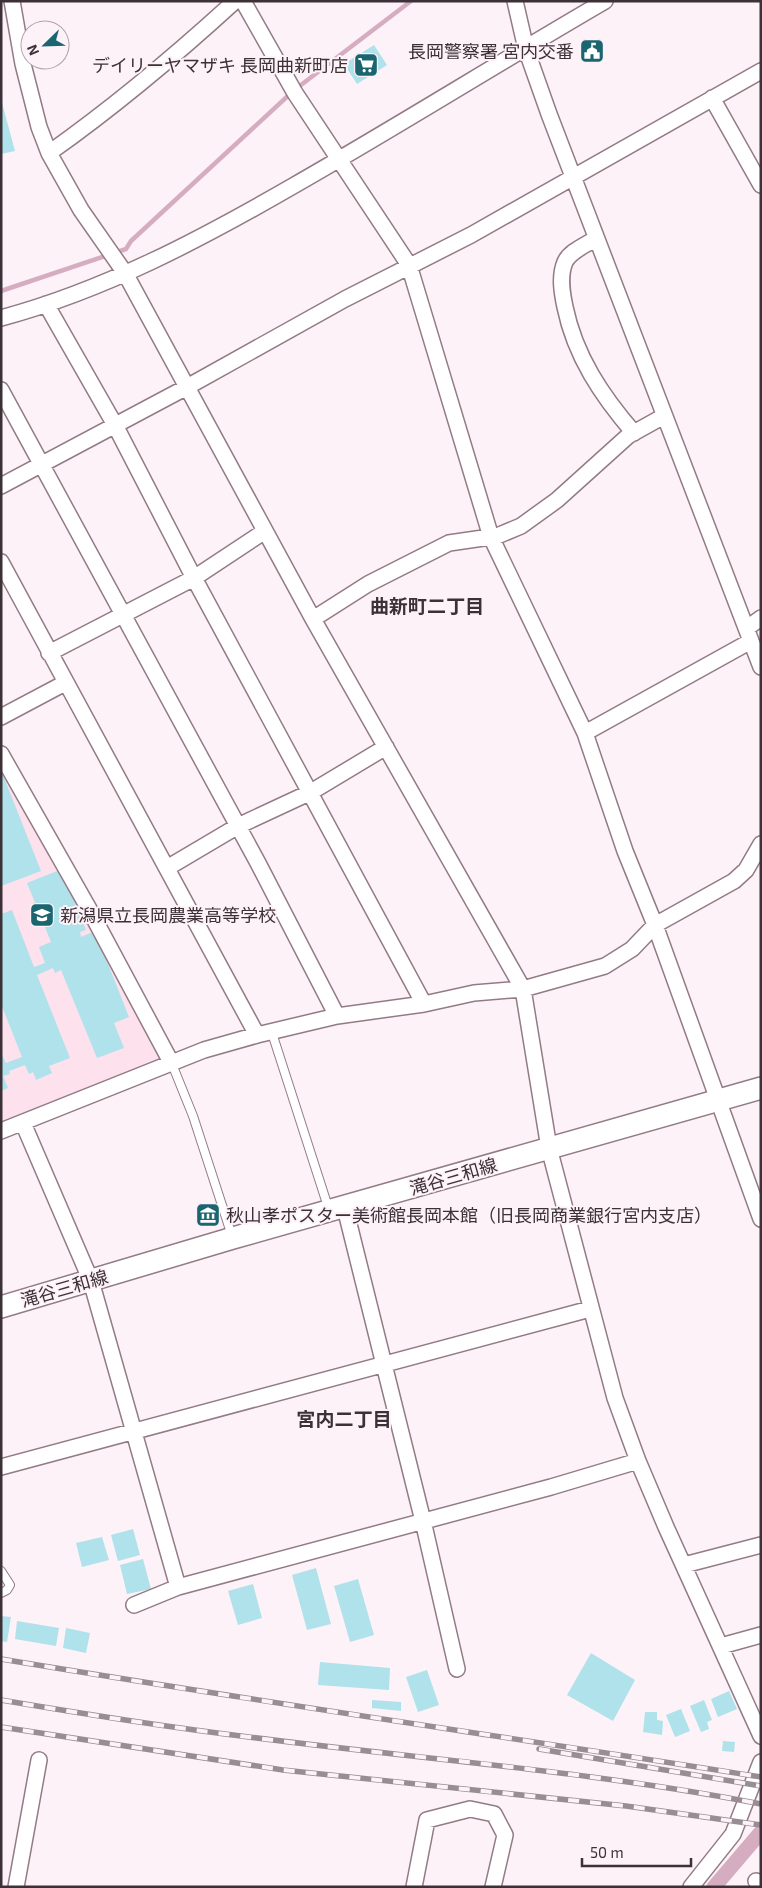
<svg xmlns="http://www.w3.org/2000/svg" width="762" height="1888" font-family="'Exo 2','Noto Sans JP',sans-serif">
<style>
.built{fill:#fde1ed}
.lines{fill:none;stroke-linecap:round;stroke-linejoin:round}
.stream{stroke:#d6adc0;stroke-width:4.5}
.canal{stroke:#d6adc0;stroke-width:15}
.building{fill:#afe2eb}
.service-casing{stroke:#937b86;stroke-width:10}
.minor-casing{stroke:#937b86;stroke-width:18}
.secondary-casing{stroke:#937b86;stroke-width:24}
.service{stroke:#fff;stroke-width:8}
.minor{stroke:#fff;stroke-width:15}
.secondary{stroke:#fff;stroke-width:21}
.rail-casing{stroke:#988d92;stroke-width:5.5}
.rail{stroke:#fdf2f7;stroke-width:4;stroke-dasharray:11;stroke-linecap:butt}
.labels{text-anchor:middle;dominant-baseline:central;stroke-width:4;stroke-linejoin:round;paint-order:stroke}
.poi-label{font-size:18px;fill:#3c3136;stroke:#fdf2f7;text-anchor:end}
.street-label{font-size:18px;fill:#3c3136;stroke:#fdf2f7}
.neighbourhood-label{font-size:19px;font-weight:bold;fill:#3c3136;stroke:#fdf2f7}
</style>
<rect width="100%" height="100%" fill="#fdf2f7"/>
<path class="built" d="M1,769L163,1061L1,1121Z"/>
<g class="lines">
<path class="stream" d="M297,88L411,1
M1,291L126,249L131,241L291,93"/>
<path class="canal" d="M714,1887L761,1832"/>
</g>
<path class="building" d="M595,41L602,54L588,61L582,48Z
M374,45L387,65L357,84L344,64Z
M1,99L15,151L1,154Z
M1,770L41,871L1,886Z
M62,869L86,930L80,932L81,937L95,931L129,1017L114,1023L124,1048L97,1058L61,970L55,973L53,968L37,975L70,1058L49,1066L52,1073L36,1080L33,1072L29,1074L25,1065L9,1071L10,1074L3,1076L8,1088L1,1091V1053L6,1063L22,1057L1,1004V914L12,910L34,967L45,963L39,947L51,942L27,883Z
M133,1529L140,1555L118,1561L111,1535Z
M102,1537L109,1560L82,1567L76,1543Z
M143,1559L151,1589L127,1594L120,1565Z
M316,1568L331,1624L307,1630L292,1575Z
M358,1579L374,1635L350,1642L334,1586Z
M253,1584L262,1618L238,1625L228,1591Z
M1,1616L11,1617L7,1642L1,1641Z
M17,1621L59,1628L56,1646L15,1639Z
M66,1628L90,1633L86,1653L63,1648Z
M591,1653L635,1680L613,1721L567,1695Z
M320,1662L390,1668L389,1690L318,1685Z
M427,1670L439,1705L418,1712L406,1677Z
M729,1691L737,1709L718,1717L711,1699Z
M372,1700L401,1702V1711L372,1708Z
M704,1700L712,1720L707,1722L709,1729L701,1732L690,1706Z
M681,1709L690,1731L675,1737L666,1715Z
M645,1712H657V1720L663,1721L662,1735L643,1732Z
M723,1741L735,1742L734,1752L722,1751Z"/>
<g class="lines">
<defs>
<path id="service" d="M272,1033L329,1210
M172,1064L193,1116L232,1236
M1,1571L10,1585L7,1590L1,1593"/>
<path id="minor" d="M12,1L23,64L39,127L49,153L81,210L125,273L313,619L523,989L549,1148L615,1398L638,1461L666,1527L761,1736
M243,1L295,93L409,265L491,537L585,733L625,851L655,925L761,1219
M515,1L526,49L549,114L761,667
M712,98L761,185
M49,153C114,107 176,55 235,1
M595,239C586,245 570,251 565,262C559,276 562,293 565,307C575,356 602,396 634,433
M46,304L115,425L194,578L424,1004
M1,318C105,290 201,239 293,186C398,126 500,62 605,1
M1,390L258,863L337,1016
M1,486L187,387L345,299L471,235L761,71
M1,562L257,1035
M313,619L368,584L449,543L497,536L521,526L557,500L628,436L664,416
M747,628L761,618
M49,653L194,578L265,531
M1,717L65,683
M585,733L751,641
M1,754L89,909L172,1064
M167,868L238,826L311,792L386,747
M23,1123L91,1281L178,1587
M1,1131L204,1050L257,1035L337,1016L424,1004L474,993L523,989L605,966L632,949L655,925L734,881L746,870L761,844
M345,1208L423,1521L457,1669
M1,1467L590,1309
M684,1565L761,1545
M134,1605L178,1587L551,1487L638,1461
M721,1646L761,1635
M756,1881L761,1886
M16,1887L39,1760
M414,1887L427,1820L470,1809L494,1814L505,1835L493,1887
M691,1887L733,1834L761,1762"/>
<path id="secondary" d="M1,1307L233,1238L761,1088"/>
</defs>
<use href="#service" class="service-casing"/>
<use href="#minor" class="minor-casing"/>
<use href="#secondary" class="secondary-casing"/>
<use href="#service" class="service"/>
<use href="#minor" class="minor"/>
<use href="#secondary" class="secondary"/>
<defs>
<path id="rail" d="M1,1659C254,1701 508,1737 761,1777
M1,1700C84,1714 166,1727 249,1737C420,1759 591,1771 761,1804
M1,1727L283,1770L626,1806L761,1825
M539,1749L761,1786"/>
</defs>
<use href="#rail" class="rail-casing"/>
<use href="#rail" class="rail"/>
</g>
<defs>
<symbol id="civic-square" viewBox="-11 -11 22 22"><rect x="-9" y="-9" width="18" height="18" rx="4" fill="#1a6570" stroke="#fdf2f7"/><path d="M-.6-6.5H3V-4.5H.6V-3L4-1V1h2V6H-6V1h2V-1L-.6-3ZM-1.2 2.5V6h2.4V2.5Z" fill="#fff"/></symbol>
<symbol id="supermarket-square" viewBox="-11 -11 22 22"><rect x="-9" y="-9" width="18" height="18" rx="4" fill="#1a6570" stroke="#fdf2f7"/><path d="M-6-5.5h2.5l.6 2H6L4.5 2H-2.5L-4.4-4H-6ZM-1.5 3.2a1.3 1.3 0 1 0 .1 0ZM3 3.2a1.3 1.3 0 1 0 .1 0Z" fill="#fff"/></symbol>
<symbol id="school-square" viewBox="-11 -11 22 22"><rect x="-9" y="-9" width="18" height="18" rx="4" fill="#1a6570" stroke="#fdf2f7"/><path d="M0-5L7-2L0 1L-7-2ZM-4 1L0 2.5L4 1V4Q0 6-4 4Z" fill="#fff"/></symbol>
<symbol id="museum-square" viewBox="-11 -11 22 22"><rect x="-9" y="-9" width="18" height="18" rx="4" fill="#1a6570" stroke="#fdf2f7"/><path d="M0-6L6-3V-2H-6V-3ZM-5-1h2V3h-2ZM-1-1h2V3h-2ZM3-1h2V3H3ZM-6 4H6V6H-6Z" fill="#fff"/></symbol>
</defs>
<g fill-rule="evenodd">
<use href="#civic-square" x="578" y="37" width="28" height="28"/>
<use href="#supermarket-square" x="352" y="51" width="28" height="28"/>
<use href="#school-square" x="28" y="901" width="28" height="28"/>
<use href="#museum-square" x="194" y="1201" width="28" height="28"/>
</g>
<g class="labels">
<g class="poi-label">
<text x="574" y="51">長岡警察署 宮内交番</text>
<text x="348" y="65">デイリーヤマザキ 長岡曲新町店</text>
<text x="60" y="915" text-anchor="start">新潟県立長岡農業高等学校</text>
<text x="226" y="1215" text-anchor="start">秋山孝ポスター美術館長岡本館（旧長岡商業銀行宮内支店）</text>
</g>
<g class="street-label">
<text transform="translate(453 1176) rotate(-16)">滝谷三和線</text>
<text transform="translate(64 1288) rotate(-16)">滝谷三和線</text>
</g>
<g class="neighbourhood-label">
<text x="427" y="605">曲新町二丁目</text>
<text x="344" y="1418">宮内二丁目</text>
</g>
</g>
<rect width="762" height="1888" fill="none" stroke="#3c3136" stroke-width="5"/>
<g transform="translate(45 45) rotate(247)"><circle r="24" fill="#fdf2f7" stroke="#b0a5aa"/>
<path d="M0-4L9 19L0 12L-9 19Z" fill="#1a6570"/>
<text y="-8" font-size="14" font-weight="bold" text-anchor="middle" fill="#3c3136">N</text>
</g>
<path d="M582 1858v8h109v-8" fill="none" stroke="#3c3136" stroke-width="2.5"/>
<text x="590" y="1858" font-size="15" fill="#3c3136" stroke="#fdf2f7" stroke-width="4" paint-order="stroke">50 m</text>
</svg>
